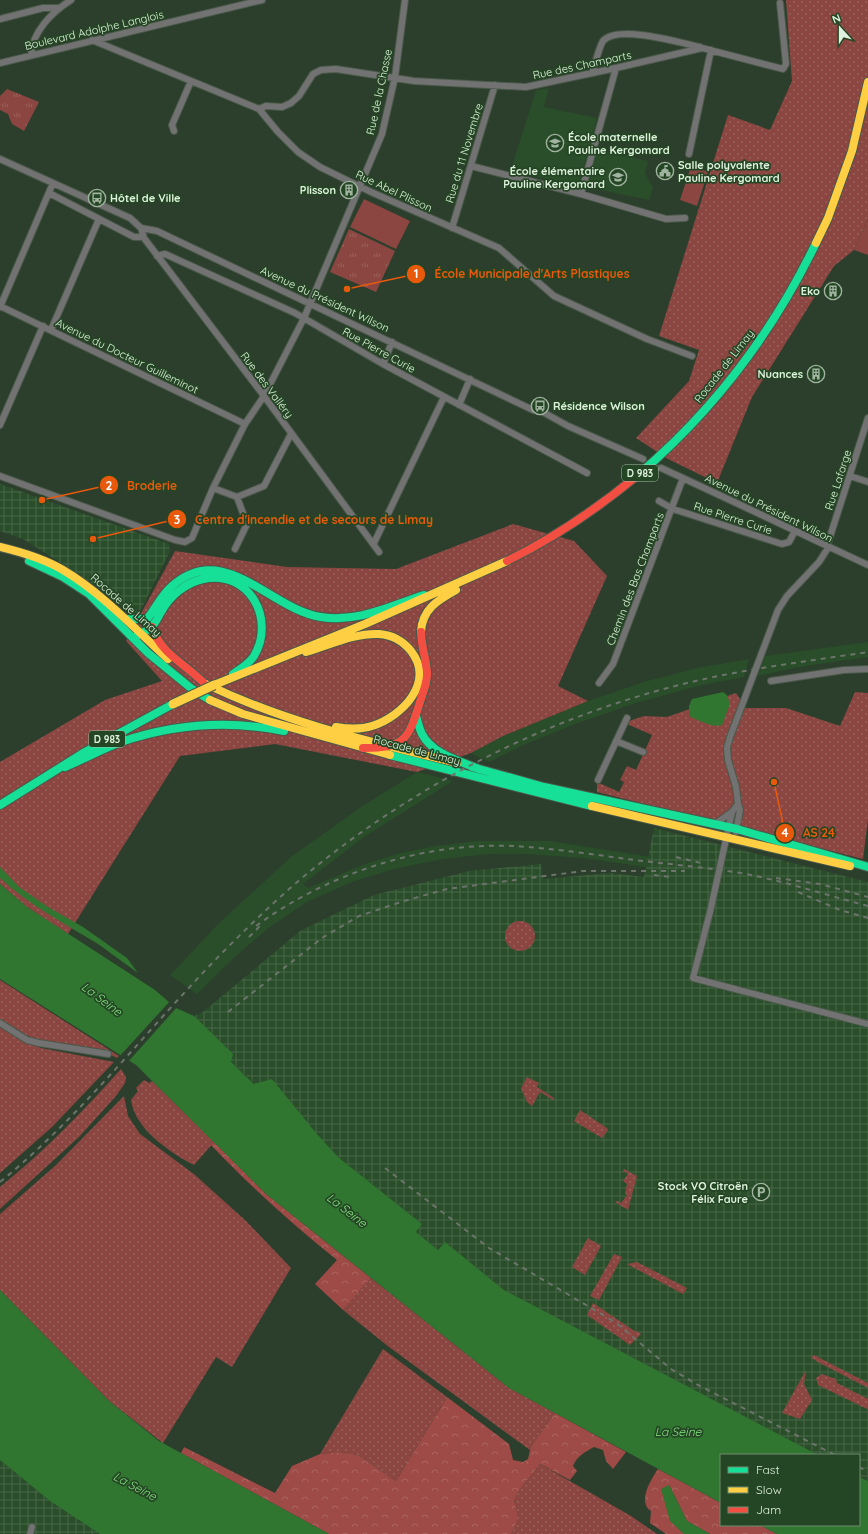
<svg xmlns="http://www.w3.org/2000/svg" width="868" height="1534" font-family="Quicksand,sans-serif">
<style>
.built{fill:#294e29}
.industrial{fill:url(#industrial-grid)}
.grass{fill:url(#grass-dots)}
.forest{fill:url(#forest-crowns)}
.park{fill:url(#park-tufts)}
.pitch{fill:#8b4641}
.water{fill:#307631}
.pier{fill:#2c3e2c}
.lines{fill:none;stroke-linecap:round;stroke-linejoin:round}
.street-casing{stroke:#4a594a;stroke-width:8}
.fast-casing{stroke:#4a594a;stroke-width:10}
.slow-casing{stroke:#4a594a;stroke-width:10}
.jam-casing{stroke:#4a594a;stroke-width:10}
.street{stroke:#717271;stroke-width:6}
.fast{stroke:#16e098;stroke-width:8}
.slow{stroke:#ffcf43;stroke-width:8}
.jam{stroke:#f24e42;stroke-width:8}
.rail{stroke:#6c746c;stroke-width:2;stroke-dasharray:5 5;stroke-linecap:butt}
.slow-bridge-casing{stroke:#4a594a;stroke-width:11;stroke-linecap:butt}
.slow-bridge{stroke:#ffcf43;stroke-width:9}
.labels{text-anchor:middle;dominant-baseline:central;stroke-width:3.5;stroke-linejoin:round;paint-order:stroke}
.shield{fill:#254624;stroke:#a6bea6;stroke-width:1}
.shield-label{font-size:10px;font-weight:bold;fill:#def2dd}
.street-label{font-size:11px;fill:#def2dd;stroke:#254624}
.poi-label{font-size:11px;font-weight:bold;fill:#def2dd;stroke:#254624;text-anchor:end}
.water-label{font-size:12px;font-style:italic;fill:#82e280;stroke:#254624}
.leader{fill:none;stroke:#e8590c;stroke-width:1.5}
.callout-dot{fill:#e8590c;stroke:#254624;stroke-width:1.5}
.mark-label{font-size:12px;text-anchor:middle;font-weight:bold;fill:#fff}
.callout-label{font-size:12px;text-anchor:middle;font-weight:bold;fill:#e8590c;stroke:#254624;stroke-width:3.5;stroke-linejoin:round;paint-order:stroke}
</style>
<defs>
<pattern id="industrial-grid" width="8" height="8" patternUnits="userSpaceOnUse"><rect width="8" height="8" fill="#294e29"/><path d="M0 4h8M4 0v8" fill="none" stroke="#486848"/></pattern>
<pattern id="grass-dots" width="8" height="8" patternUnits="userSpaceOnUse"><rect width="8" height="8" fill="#8b4641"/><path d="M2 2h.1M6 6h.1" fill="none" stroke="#9b615c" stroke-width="1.8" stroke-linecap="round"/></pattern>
<pattern id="forest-crowns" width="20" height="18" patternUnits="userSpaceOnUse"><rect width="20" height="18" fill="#9e4a46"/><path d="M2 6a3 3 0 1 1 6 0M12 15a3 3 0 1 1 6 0" fill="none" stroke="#ab6560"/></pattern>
<pattern id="park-tufts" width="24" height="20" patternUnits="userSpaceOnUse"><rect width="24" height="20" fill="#8b4641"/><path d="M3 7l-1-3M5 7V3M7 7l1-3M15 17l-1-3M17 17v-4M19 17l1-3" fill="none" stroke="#9b615c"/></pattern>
</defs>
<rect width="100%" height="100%" fill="#2c3e2c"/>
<path class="built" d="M549,88L544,107L597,118L578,189L511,169L536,90Z
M597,150L648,161L645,173L653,188L649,200L601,190L588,182Z
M868,642V657L799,667L758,676L765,656Z
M749,659L744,677L698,686L636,703L575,724L519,747L489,762L471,753L503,736L588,701L647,681L697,668Z
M417,772L453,781L364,837L303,884L308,888L365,864L397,854L436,846L476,841H550L663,859L645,867L583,858L526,854H489L443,859L394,869L352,882L307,902L270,927L238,954L197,994L170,975L219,923L292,856L361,807Z"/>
<path class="industrial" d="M0,484L169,544L170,551L139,614H131L103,591L80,575L23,539L0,531Z
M654,828L868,882V1481L859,1477V1455H818L504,1290L445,1242L438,1250L416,1232L422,1224L338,1157L316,1133L255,1084L231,1062L194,1016L203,1012L300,931L374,895L469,871L541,864L543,879L610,873L644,877Z
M0,1460L50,1501L100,1534H0Z"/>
<path class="grass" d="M786,0H868V219L854,250L834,266L752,397L717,483L668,459L636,438L689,381L699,350L659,336L728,115L770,130L792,81Z
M513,524L574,541L607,576L558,686L588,701L503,736L471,753L417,772L275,744L180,756L68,934L27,907L0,884V762L105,700L162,681L126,641L175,551L287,567L396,569Z
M855,692L868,693V819L863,859L597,792V782L619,792L624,782L620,780L627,766L636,770L652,735L627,724L629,721L644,716L667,717L736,693L746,708H786L840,726Z
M505 936a15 15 0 1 1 30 0a15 15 0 1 1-30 0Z
M0,980L119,1056L117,1058C97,1046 70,1048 48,1043C31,1039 15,1029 0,1021Z
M0,1027L14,1035L41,1048L114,1062L52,1127L0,1173Z
M121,1069L126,1077L125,1083L116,1096L79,1137L0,1209V1187C46,1150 82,1112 121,1069Z
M527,1077L539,1083L537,1087L554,1098L553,1100L540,1092L532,1106L527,1102L521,1088Z
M144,1080L149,1083L152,1081L214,1142L194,1165C169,1152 135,1129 131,1100L138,1091L136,1088Z
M124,1096L128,1116L140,1134L195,1175L246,1221L291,1268L232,1367L216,1357L163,1443L109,1401L0,1290V1214L55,1166Z
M580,1110L607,1128L608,1130L602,1138L574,1121Z
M624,1169L637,1176L628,1210L615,1202L617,1201L621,1203L627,1195L625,1193L627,1184L623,1181L628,1174L623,1171Z
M588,1238L601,1246L585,1275L572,1267Z
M614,1254L622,1257L599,1300L590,1296Z
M637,1262L687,1288L683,1294L627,1264Z
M371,1278L509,1388L555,1413L531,1446L530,1450L389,1347L343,1310Z
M593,1303L636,1332L637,1331L641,1334L630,1345L587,1315Z
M383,1349L447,1397L396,1481L358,1455L340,1452L320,1454Z
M814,1355L868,1383V1388L816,1361L811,1357Z
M806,1370L804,1384L812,1400L800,1419L782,1413Z
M822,1374L836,1379L837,1383L868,1399V1408L867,1409L818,1385L816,1378Z
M540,1464L631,1516L657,1534H511C517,1525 519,1511 514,1501L518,1492Z"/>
<path class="forest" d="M214,1142L266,1194L371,1278L343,1310L315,1284L337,1260C292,1224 251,1187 211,1145Z
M447,1397L509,1444L513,1460L523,1462L528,1459L531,1446L555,1413L626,1452L613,1469L606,1461L603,1450L594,1447C585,1452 577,1456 573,1466L577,1471L570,1480L540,1464L518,1492L514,1501C519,1513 518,1523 511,1534H329L181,1453L184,1447L275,1493L292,1466L320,1454L340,1452L358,1455L396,1481Z
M658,1469L721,1503V1525H760L777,1534H710L687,1521L669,1485C667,1511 664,1514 684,1534H666L650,1523L651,1511C637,1502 651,1479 658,1469Z"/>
<path class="park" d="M7,89L39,102L24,131L12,124L8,114L0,110V96Z
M349,229L395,251L376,292L330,272Z"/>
<path class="pitch" d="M691,166L708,172L697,206L680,200Z
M364,199L410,221L396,249L350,227Z
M868,219V255L854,250Z"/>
<path class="water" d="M723,692L727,695L730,704L722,725C712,728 698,720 689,716V706L692,699Z
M0,867L19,887L48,907L83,927L127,958L138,973C124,963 111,953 98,944C64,923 29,905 0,878Z
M0,884L27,907L155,990L176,1008L194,1016L233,1054L231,1062L254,1084L272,1079L316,1133L338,1157L422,1224L416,1232L438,1250L445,1242L504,1290L818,1455H721V1503L509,1388L266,1194L136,1065L0,979Z
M0,1290L109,1401L159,1441L329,1534H100L50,1501L0,1460Z
M859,1477L868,1481V1534H777L760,1525H859Z
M669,1485L687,1521L710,1534H684L670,1521L661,1489Z"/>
<path class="pier" d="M171,1000L178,1006L127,1063L118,1058Z"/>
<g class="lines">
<defs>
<path id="street" d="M0,19L43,8H58
M92,40L259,109L278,132L298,152L320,167L371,192L499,248L554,296L647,339L692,356
M31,55C32,32 52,12 71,0
M0,63L262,0
M592,73C595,65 599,47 603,41C618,24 681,43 700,47
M259,109L266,106L282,107L291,103L299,96L313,74L321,70L336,69L414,81L526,87L616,68L702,48L783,69L786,64L780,3
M174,131L172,125L191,81
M689,154L711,50
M0,159L130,218L141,228L157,231L533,410L541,411L568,426L643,459
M471,166L581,194L666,219L685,218
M49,193L134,237H142
M581,194L616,68
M141,228L144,238L261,392L379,552
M452,228L495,85
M157,256L165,254L295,313L383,364L587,473
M0,306L245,424
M0,307L53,183
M51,330L99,219
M383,364L392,342
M459,405L470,379
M0,425L43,326
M661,468C731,500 799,533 868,565
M0,476L175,540L185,542L192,538L213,488L245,424L264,396L304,318L382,134L395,77L405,0
M850,476L868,482
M213,488L237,497
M659,501L673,509L782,544L789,542L795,531
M374,543L444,397
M828,548V543L868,418
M235,549L247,524L237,497L264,486L291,434
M771,681L844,670L868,669
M599,683L613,664L683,478
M616,741L643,752
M598,780L627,718
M732,812L710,912L693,978L868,1024
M715,824L732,812L738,804
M736,832L740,810L738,804L736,787L728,760L727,748L730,737L778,610L787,596L819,562L828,548
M0,1023L27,1040L39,1043L108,1054
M30,1534L32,1527"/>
<path id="fast" d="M638,475C713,411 773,332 816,243
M29,561L63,577L89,594L148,653L192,689L210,700
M126,619H147C155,609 161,596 171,587C224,539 269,609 321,617C358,623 390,606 424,595
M133,638C139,634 146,632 151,627C156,623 158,617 161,612C170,596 185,583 203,579C249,569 276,619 254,656C249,664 240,669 233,674
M416,716C418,722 419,728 422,734C432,754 460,761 479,769
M390,755L592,806
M65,767C84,759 102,749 121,742C174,724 229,720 284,731
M472,767L544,787L737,829L868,867
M0,805L85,752L173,704"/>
<path id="slow" d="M816,243L828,218L852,151L868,82
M0,547C21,552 44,559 63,570C102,593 135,629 168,659
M421,632C422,609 438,600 456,590
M306,652C330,645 354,633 379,634C392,635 403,641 411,651C435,682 403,716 372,726C360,730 348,729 336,727
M206,684C286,723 371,742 457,763
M214,685L365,624L507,561
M210,700L243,714L390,755
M592,806L850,866"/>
<path id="jam" d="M507,561C554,538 598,508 638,475
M152,627C161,654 184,663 203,682
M363,748C405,748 408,740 420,702C423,692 428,682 427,672C426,658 421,645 421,632"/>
</defs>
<use href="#street" class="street-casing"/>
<use href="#fast" class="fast-casing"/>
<use href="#slow" class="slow-casing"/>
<use href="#jam" class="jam-casing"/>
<use href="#street" class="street"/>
<use href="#fast" class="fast"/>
<use href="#slow" class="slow"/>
<use href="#jam" class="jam"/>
<path class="rail" d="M676,857L705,864
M654,875L670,877
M776,878L820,884L868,897
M798,892L840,910L868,918
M256,926C328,873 424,842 513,846C551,848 590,854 627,859C665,864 704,867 741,873C784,881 826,895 868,906
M249,937L262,924
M228,1012L322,938L359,916L404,901L447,889L583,871H685
M385,1168L489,1248L615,1322L671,1369L698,1385L835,1455
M0,1182C85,1113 150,1025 227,948C253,922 280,896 308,873C414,786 539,722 671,687C736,670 802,662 868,652
M859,1467L868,1472"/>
<defs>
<path id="slow-bridge" d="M173,704L214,685"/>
</defs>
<use href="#slow-bridge" class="slow-bridge-casing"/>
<use href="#slow-bridge" class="slow-bridge"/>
</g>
<defs>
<symbol id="school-ring" viewBox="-11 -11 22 22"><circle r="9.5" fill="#254624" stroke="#a0b39f" stroke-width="1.5"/><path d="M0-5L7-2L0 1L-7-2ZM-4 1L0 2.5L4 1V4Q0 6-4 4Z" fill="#a0b39f"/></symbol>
<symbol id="civic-ring" viewBox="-11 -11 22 22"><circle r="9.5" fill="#254624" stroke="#a0b39f" stroke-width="1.5"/><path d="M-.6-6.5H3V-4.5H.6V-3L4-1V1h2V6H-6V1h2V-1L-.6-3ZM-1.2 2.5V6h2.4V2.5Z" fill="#a0b39f"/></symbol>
<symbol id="building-ring" viewBox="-11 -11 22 22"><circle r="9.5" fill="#254624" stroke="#a0b39f" stroke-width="1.5"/><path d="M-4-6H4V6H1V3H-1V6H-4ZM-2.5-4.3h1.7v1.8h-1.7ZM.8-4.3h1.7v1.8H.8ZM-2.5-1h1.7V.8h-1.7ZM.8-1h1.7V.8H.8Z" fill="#a0b39f"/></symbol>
<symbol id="bus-ring" viewBox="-11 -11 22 22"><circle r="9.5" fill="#254624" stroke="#a0b39f" stroke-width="1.5"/><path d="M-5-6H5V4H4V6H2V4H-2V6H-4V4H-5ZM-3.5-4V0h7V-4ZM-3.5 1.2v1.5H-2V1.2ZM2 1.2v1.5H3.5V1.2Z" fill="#a0b39f"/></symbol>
<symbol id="parking-ring" viewBox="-11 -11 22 22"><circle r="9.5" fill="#254624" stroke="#a0b39f" stroke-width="1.5"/><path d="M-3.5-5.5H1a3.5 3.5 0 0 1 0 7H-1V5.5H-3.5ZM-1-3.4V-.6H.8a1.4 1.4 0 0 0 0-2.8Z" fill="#a0b39f"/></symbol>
</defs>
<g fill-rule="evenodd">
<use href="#school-ring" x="545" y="133" width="20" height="20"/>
<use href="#civic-ring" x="655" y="161" width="20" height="20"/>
<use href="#school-ring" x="608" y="167" width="20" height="20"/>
<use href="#building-ring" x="339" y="180" width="20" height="20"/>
<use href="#bus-ring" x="87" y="188" width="20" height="20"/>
<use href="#building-ring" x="823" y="281" width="20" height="20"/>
<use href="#building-ring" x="806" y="364" width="20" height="20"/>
<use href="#bus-ring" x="530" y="396" width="20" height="20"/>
<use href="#parking-ring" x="751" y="1182" width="20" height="20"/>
</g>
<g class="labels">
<g class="shield">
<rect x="622" y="465" width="36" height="16" rx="3"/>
<rect x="89" y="731" width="36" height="16" rx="3"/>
</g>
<g class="shield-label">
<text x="640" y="473">D 983</text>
<text x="107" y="739">D 983</text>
</g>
<g class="street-label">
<text transform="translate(94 30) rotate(-13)">Boulevard Adolphe Langlois</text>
<text transform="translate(582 65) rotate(-12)">Rue des Champarts</text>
<text transform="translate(379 92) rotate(-78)">Rue de la Chasse</text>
<text transform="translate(464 153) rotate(-73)">Rue du 11 Novembre</text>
<text transform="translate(394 191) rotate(25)">Rue Abel Plisson</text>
<text transform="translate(325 299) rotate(25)">Avenue du Président Wilson</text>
<text transform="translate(379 350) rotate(29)">Rue Pierre Curie</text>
<text transform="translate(127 356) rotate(26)">Avenue du Docteur Guilleminot</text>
<text transform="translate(724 366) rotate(-52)">Rocade de Limay</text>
<text transform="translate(267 385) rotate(53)">Rue des Valléry</text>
<text transform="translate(838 480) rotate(-72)">Rue Lafarge</text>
<text transform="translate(769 508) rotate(26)">Avenue du Président Wilson</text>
<text transform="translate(733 518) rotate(18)">Rue Pierre Curie</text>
<text transform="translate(635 579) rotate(-69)">Chemin des Bas Champarts</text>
<text transform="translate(126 605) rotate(41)">Rocade de Limay</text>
<text transform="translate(417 750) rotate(15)">Rocade de Limay</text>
</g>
<g class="poi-label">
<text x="568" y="137" text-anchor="start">École maternelle<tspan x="568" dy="13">Pauline Kergomard</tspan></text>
<text x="678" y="165" text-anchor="start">Salle polyvalente<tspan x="678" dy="13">Pauline Kergomard</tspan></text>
<text x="605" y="171">École élémentaire<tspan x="605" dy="13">Pauline Kergomard</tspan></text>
<text x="336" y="190">Plisson</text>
<text x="110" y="198" text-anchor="start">Hôtel de Ville</text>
<text x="820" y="291">Eko</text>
<text x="803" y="374">Nuances</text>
<text x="553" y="406" text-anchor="start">Résidence Wilson</text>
<text x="748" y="1186">Stock VO Citroën<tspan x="748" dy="13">Félix Faure</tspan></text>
</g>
<g class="water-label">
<text transform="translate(102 999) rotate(37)">La Seine</text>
<text transform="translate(347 1210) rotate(38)">La Seine</text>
<text x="678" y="1431">La Seine</text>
<text transform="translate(135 1486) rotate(28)">La Seine</text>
</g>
</g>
<path class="leader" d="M347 289L416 274M42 500L109 485M93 539L177 519M774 782L785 833"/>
<g class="callout-dot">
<circle cx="347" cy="289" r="4"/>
<circle cx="42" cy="500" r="4"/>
<circle cx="93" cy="539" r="4"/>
<circle cx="774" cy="782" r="4"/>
<circle cx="416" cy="274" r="10"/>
<circle cx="109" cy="485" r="10"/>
<circle cx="177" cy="519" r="10"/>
<circle cx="785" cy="833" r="10"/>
</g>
<g class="mark-label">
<text x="416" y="278">1</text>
<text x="109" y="490">2</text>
<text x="177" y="524">3</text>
<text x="785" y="837">4</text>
</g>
<g class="callout-label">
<text x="532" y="278">École Municipale d'Arts Plastiques</text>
<text x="152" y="490">Broderie</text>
<text x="314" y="524">Centre d'incendie et de secours de Limay</text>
<text x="819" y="837">AS 24</text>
</g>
<rect x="720" y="1454" width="140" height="72" fill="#254624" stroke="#6f8b6e"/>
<rect x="728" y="1467" width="20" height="6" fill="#16e098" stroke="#6f8b6e"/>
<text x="756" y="1474" font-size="12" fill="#def2dd">Fast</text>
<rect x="728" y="1487" width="20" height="6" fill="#ffcf43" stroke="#6f8b6e"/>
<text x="756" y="1494" font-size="12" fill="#def2dd">Slow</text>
<rect x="728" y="1507" width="20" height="6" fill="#f24e42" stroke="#6f8b6e"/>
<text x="756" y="1514" font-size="12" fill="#def2dd">Jam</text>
<g transform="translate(840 28) rotate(339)" stroke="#254624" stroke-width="3" paint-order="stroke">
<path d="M0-3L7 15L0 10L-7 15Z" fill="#def2dd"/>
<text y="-6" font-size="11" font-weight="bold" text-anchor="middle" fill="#def2dd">N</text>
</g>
</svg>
